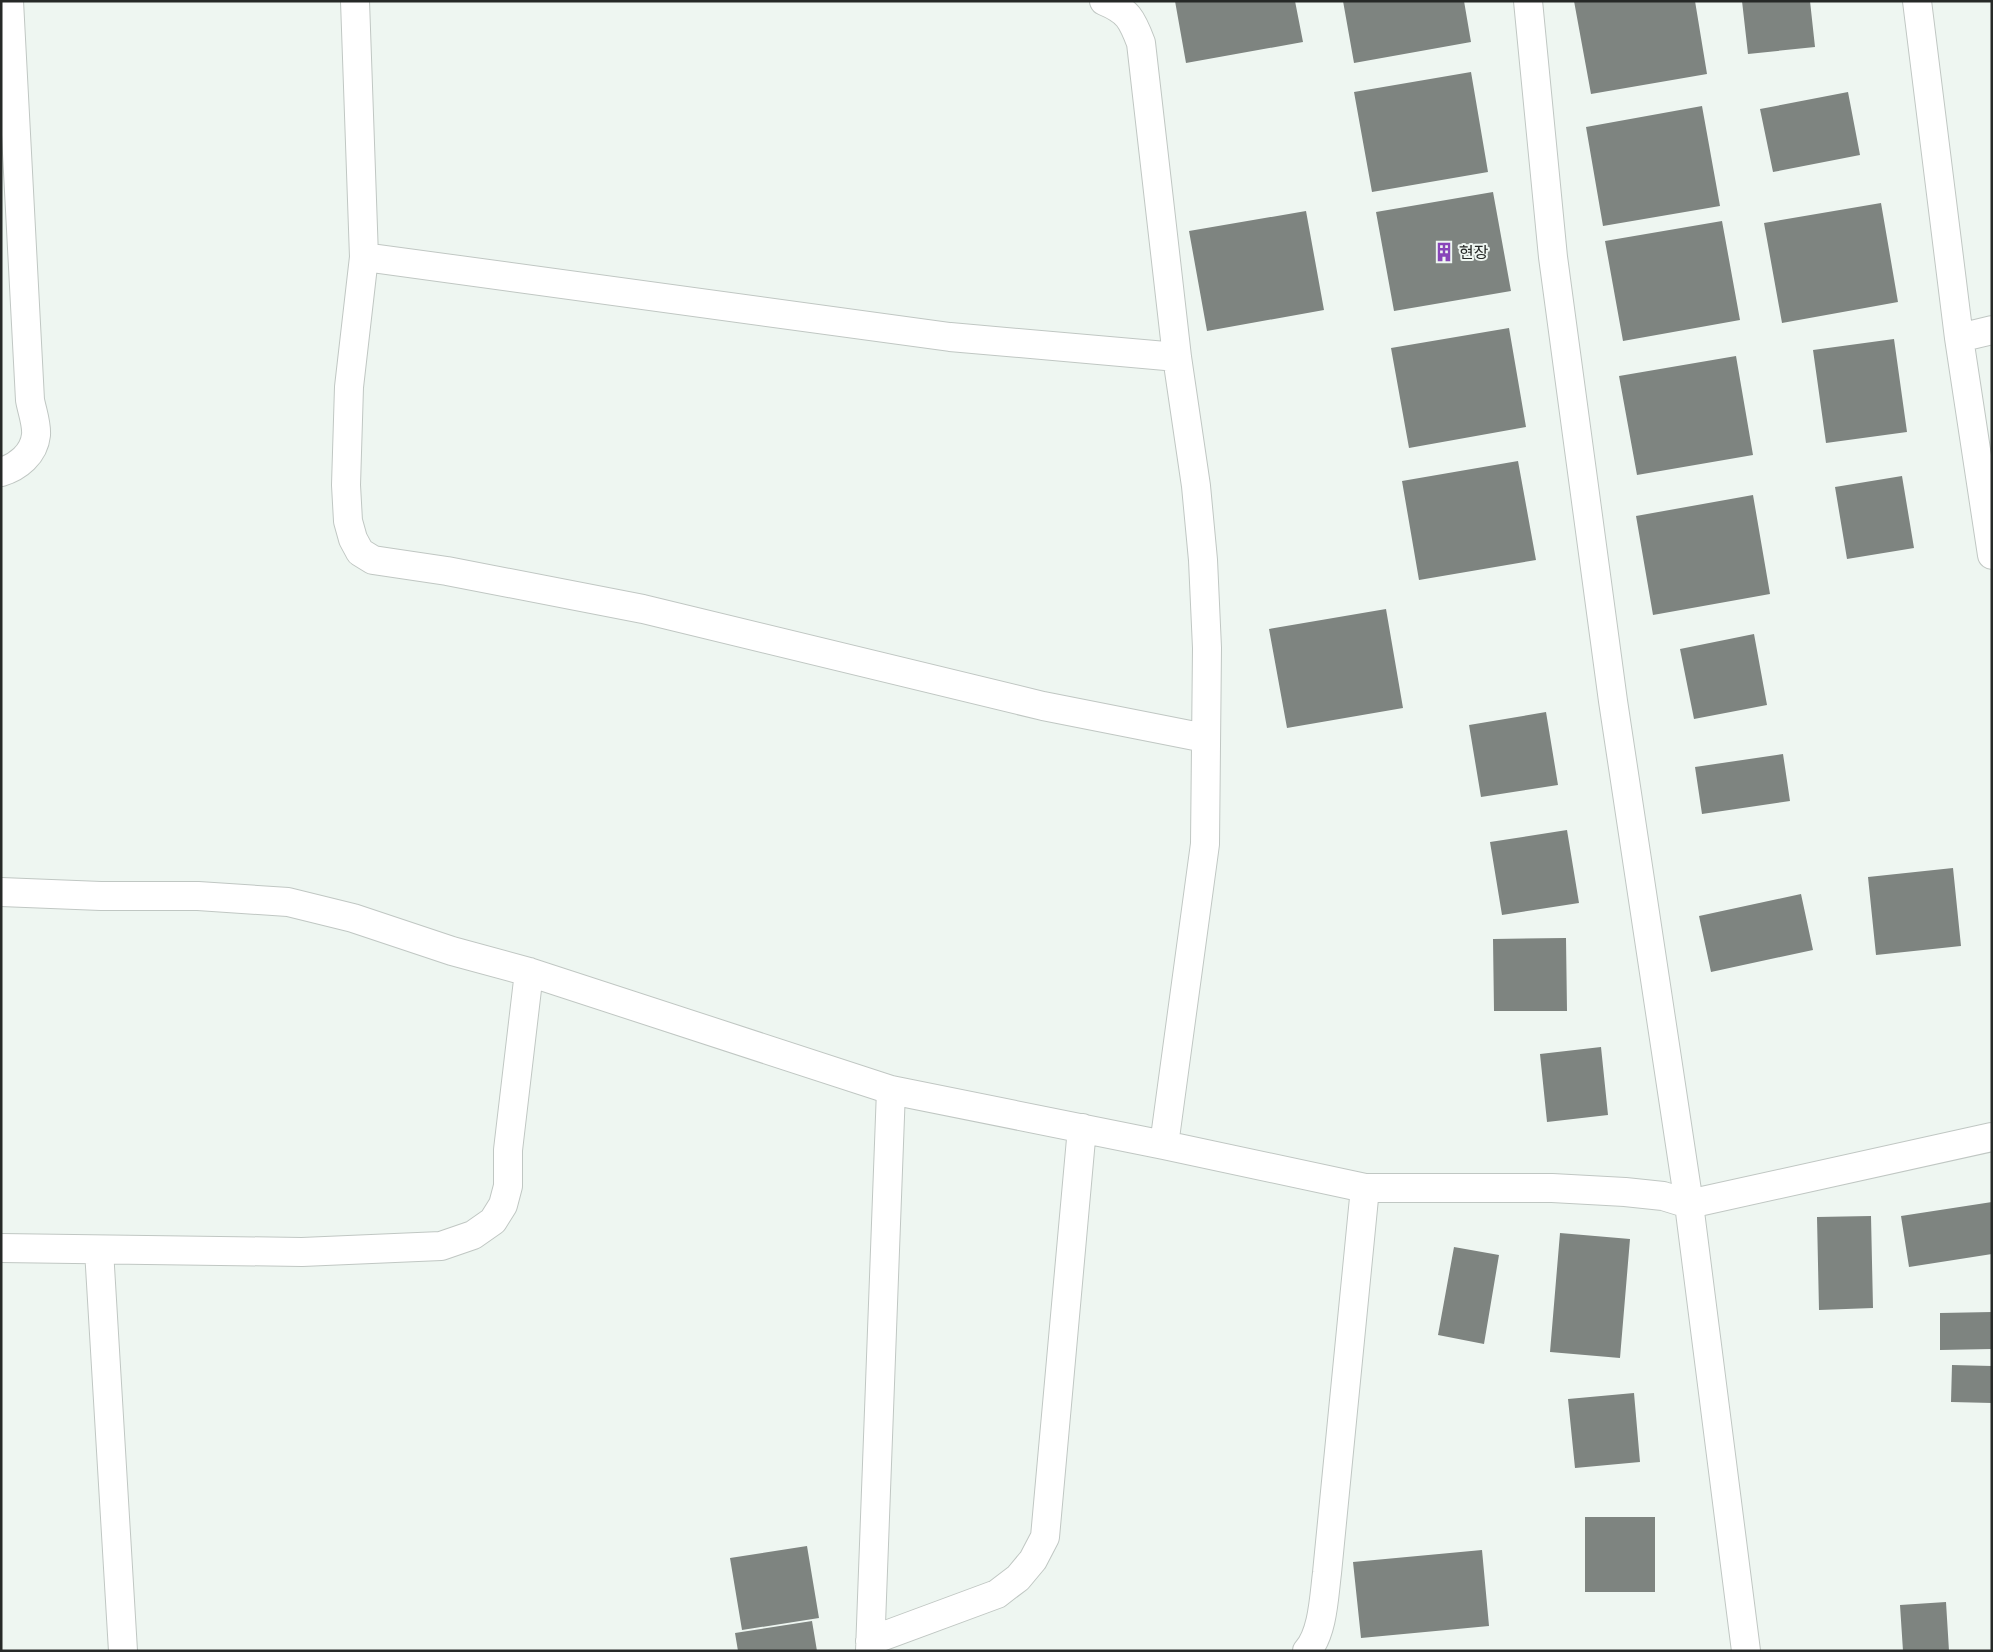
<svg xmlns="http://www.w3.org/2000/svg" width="1993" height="1652" font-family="'Zilla Slab','Noto Sans KR',serif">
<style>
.building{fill:#7e8480}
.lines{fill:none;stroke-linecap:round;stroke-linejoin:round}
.minor-casing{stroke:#c0c7c3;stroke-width:30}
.minor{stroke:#fff;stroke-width:28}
.labels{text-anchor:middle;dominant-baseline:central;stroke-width:4;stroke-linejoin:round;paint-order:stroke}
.poi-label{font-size:16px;fill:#262927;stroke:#eef6f1;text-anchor:start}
</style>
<rect width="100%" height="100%" fill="#eef6f1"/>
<path class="building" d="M1175,1H1295L1303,42L1186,63Z
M1343,1H1464L1471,42L1354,63Z
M1574,1H1695L1707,74L1591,94Z
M1742,1H1810L1815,47L1748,54Z
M1471,72L1488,172L1372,192L1354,92Z
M1848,92L1860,155L1773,172L1760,109Z
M1702,106L1720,206L1603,226L1586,127Z
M1493,192L1511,291L1394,311L1376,212Z
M1881,203L1898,302L1782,323L1764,223Z
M1306,211L1324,310L1207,331L1189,231Z
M1722,221L1740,320L1623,341L1605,241Z
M1509,328L1526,427L1409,448L1391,348Z
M1894,339L1907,432L1826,443L1813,350Z
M1736,356L1753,455L1637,475L1619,376Z
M1518,461L1536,560L1419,580L1402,481Z
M1902,476L1914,548L1847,559L1835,487Z
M1753,495L1770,594L1653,615L1636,516Z
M1386,609L1403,708L1287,728L1269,629Z
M1754,634L1767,705L1694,719L1680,649Z
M1546,712L1558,785L1481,797L1469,725Z
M1783,754L1790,801L1702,814L1695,767Z
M1567,830L1579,903L1502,915L1490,842Z
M1953,868L1961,946L1876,955L1868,877Z
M1801,894L1813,950L1711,972L1699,916Z
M1566,938L1567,1011H1494L1493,939Z
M1601,1047L1608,1115L1547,1122L1540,1054Z
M1992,1202V1254L1909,1267L1901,1216Z
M1871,1216L1873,1308L1819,1310L1817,1217Z
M1560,1233L1630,1239L1620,1358L1550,1352Z
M1454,1247L1499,1255L1484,1344L1438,1335Z
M1992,1312V1349L1940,1350V1313Z
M1952,1365L1992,1366V1403L1951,1402Z
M1634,1393L1640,1462L1575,1468L1568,1399Z
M1585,1517H1655V1592H1585Z
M807,1546L819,1618L742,1630L730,1558Z
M1482,1550L1489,1626L1361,1638L1353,1562Z
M1946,1602L1949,1651H1903L1900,1605Z
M812,1621L817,1651H738L735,1633Z"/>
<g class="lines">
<defs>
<path id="minor" d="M355,1L364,257L349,387L346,485L348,521L353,539L360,552L373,560L447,571L643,609L1043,706L1205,738
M1104,1C1128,11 1132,19 1141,43L1177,357L1196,486L1203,560L1207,648L1205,844L1164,1145
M1528,1L1553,257L1613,701L1689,1204L1746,1651
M1917,1L1959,338L1992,555
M364,257L950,337L1177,357
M1959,338L1992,330
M1,472C18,467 34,454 36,435C37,424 32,411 30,400L9,1
M1,892L101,896H198L288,902L353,918L452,951L529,972L891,1090L1164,1145L1365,1188H1552L1625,1192L1663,1196L1689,1204L1992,1137
M1,1248L302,1252L441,1246L473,1235L493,1221L503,1205L508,1186V1150L529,972
M99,1250L123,1651
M870,1641L997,1594L1018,1578L1033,1560L1045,1537L1082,1128
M870,1651L891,1090
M1307,1651C1323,1633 1324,1596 1327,1573L1365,1188"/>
</defs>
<use href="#minor" class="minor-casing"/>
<use href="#minor" class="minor"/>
</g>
<defs>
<symbol id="building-bare" viewBox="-9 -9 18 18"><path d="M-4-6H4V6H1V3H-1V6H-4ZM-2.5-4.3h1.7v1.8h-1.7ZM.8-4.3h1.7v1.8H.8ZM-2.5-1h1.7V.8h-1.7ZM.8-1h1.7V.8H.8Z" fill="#8845b9" stroke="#eef6f1" stroke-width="2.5" paint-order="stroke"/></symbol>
</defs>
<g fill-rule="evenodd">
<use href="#building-bare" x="1430" y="238" width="28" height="28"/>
</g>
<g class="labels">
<g class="poi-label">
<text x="1459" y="252">현장</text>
</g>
</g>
<rect width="1993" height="1652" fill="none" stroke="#262927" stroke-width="5"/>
</svg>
